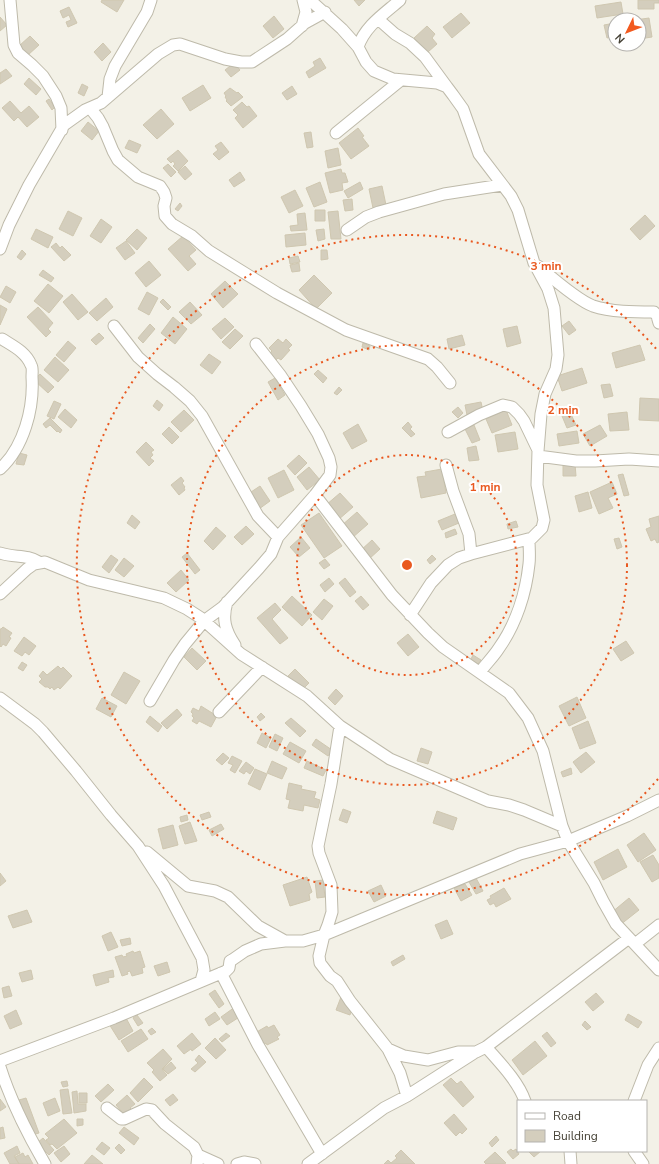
<svg xmlns="http://www.w3.org/2000/svg" width="659" height="1164" font-family="'Nunito Sans',sans-serif">
<style>
.building{fill:#d4cebd;stroke:#cfc7b0}
.lines{fill:none;stroke-linecap:round;stroke-linejoin:round}
.minor-casing{stroke:#bebaaa;stroke-width:13}
.minor{stroke:#fff;stroke-width:11}
.ring{fill:none;stroke:#e95920;stroke-width:2;stroke-dasharray:2 4}
.centre{fill:#e95920;stroke:#fff;stroke-width:2}
.ring-label{font-size:12px;text-anchor:middle;font-weight:bold;fill:#e95920;stroke:#fff;stroke-width:4;stroke-linejoin:round;paint-order:stroke}
</style>
<rect width="100%" height="100%" fill="#f3f1e7"/>
<path class="building" d="M102,0H124L117,12L101,2Z
M354,0H365L359,6Z
M638,0H659V3H654V9H638Z
M621,2L623,14L597,18L595,6Z
M69,7L77,23L68,27L66,22L71,20L69,15L63,18L60,11Z
M461,13L470,23L452,38L443,27Z
M274,16L284,29L273,38L263,26Z
M0,17L7,25L0,31Z
M649,18L652,37L639,39V20H635Z
M615,23V36L607,38L604,25Z
M427,26L435,34L432,38L437,44L428,52L414,38Z
M30,36L39,45L28,55L19,46Z
M103,43L111,52L102,61L94,52Z
M320,58L326,68L309,78L306,72L315,66L313,62Z
M234,63L240,70L231,77L225,70Z
M6,69L12,76L0,84V73Z
M29,78L41,89L36,95L24,84Z
M82,84L88,87L84,96L78,93Z
M203,85L211,98L190,111L182,98Z
M292,86L297,94L287,100L282,93Z
M230,88L237,93L238,92L243,97L231,106L226,101L227,100L225,97L226,96L224,93Z
M49,99L55,107L52,110L46,101Z
M10,101L21,113L29,106L39,117L27,127L18,117L14,121L2,108Z
M242,102L247,107L249,106L257,116L243,128L235,118L238,115L233,110Z
M161,109L174,124L157,139L143,125Z
M88,122L99,131L92,140L81,131Z
M358,128L364,136L362,137L369,146L351,159L339,143Z
M311,132L313,147L307,148L304,133Z
M129,140L141,145L137,153L125,148Z
M221,142L229,152L219,160L213,154L218,150L215,146Z
M338,148L341,165L328,168L325,151Z
M178,150L188,161L178,171L173,166L175,164L173,161L171,163L167,159Z
M168,164L176,172L171,177L163,168Z
M185,166L192,174L185,180L178,172Z
M341,169L342,173H345L348,182L342,183L343,190L330,193L325,173Z
M240,172L245,180L234,187L229,180Z
M320,182L327,202L314,207L306,188Z
M360,182L363,189L348,198L344,191Z
M382,186L386,205L373,208L369,189Z
M295,190L303,206L289,213L281,197Z
M352,199L353,210L345,211L343,200Z
M180,203L182,206L178,211L175,209Z
M315,210H325V221H315Z
M68,211L82,218L73,236L59,229Z
M338,211L341,239H331L328,212Z
M305,213L307,230L291,231L290,226L298,225L297,214Z
M645,215L655,226L640,240L630,229Z
M101,219L112,227L101,243L90,236Z
M36,229L53,237L48,248L31,239Z
M137,229L147,238L137,250L126,240Z
M324,229L325,239L318,241L316,230Z
M305,233L306,245L286,247L285,235Z
M183,236L196,250L189,256L196,264L188,271L168,249Z
M126,241L135,253L125,260L116,248Z
M56,243L60,248L62,246L71,255L64,261L51,247Z
M22,250L26,254L21,260L17,257Z
M321,250H327L328,259L321,260Z
M298,256L300,262L290,264L289,258Z
M149,261L161,275L146,287L135,273Z
M299,263L300,271L292,272L290,265Z
M43,270L54,278L51,282L39,275Z
M314,275L332,293L316,309L299,290Z
M225,281L238,294L223,308L211,294Z
M48,284L63,296L49,313L34,301Z
M6,286L16,292L10,303L0,297Z
M147,292L158,298L149,315L138,309Z
M72,294L88,312L78,320L63,302Z
M106,298L113,307L97,321L89,313Z
M163,299L171,307L168,310L160,302Z
M190,302L202,315L191,324L179,312Z
M0,305L7,309L0,325Z
M38,307L53,323L48,329L51,332L46,337L27,317Z
M173,317L187,329L175,344L161,333Z
M225,318L234,327L221,339L212,329Z
M569,321L576,330L569,335L562,326Z
M150,324L155,329L143,343L138,338Z
M517,326L521,343L507,347L503,329Z
M235,329L243,336L230,349L222,342Z
M99,333L104,338L96,345L91,340Z
M462,335L465,345L449,349L447,339Z
M278,339L283,343L286,339L292,345L288,349L290,350L281,360L278,358L275,361L269,354L272,351L269,348Z
M68,341L76,348L64,362L56,355Z
M363,343L370,346L369,350L362,347Z
M640,345L645,360L616,368L612,353Z
M209,354L221,362L212,374L200,365Z
M55,357L69,370L58,382L44,370Z
M582,368L587,383L562,391L557,376Z
M318,370L327,378L323,383L314,374Z
M40,374L54,387L48,393L34,380Z
M275,378L285,395L278,400L268,382Z
M610,384L613,396L604,398L601,385Z
M339,387L342,390L337,395L334,393Z
M640,398L659,399V421L639,420Z
M157,400L163,405L159,411L153,406Z
M54,401L61,404L54,419L47,416Z
M481,402L483,411L467,415L465,405Z
M458,407L463,413L458,418L452,412Z
M65,409L77,420L71,428L58,417Z
M184,410L194,420L181,432L171,422Z
M506,410L512,425L492,433L486,419Z
M570,412L576,425L567,428L562,416Z
M627,412L629,430L610,431L608,414Z
M50,418L62,430L60,433L58,431L57,432L50,425L46,428L43,424Z
M408,422L412,427L410,429L415,434L411,437L402,428Z
M358,424L367,441L352,449L343,433Z
M474,425L480,440L472,443L465,429Z
M600,425L607,436L590,446L583,434Z
M169,427L179,437L172,444L162,434Z
M577,431L579,443L559,446L557,434Z
M515,432L518,449L498,452L495,435Z
M146,442L154,450L151,452L153,455L150,458L154,461L149,466L136,452Z
M476,446L479,460L469,461L467,448Z
M19,453L27,455L24,465L16,464Z
M299,455L307,463L295,475L287,466Z
M575,464L576,476H563V465Z
M309,467L320,480L307,490L297,477Z
M442,469L446,493L421,498L417,477L426,476L425,472Z
M284,470L294,490L278,498L268,478Z
M623,474L629,495L624,496L618,475Z
M181,477L184,481L182,483L185,487L184,488L185,490L179,495L171,485Z
M612,482L617,494L608,498L613,508L599,514L590,492Z
M260,486L270,501L259,509L248,494Z
M588,492L592,508L579,512L575,496Z
M340,493L353,507L338,520L326,505Z
M357,512L368,524L352,538L341,526Z
M319,513L342,546L324,558L301,525Z
M455,514L459,523L442,530L438,521Z
M132,515L140,522L135,529L127,523Z
M659,516V542L657,543L655,539L651,541L646,529L651,527L649,519Z
M516,521L518,527L508,529L507,524Z
M246,526L254,534L242,545L234,537Z
M216,527L226,536L213,550L204,541Z
M455,529L457,534L446,538L445,533Z
M301,537L310,548L299,557L290,547Z
M619,538L622,547L617,549L614,539Z
M372,540L380,549L368,560L360,551Z
M187,553L200,570L195,574L182,557Z
M111,555L118,560L109,573L102,567Z
M432,555L436,559L430,564L427,560Z
M124,558L134,566L124,577L115,570Z
M325,559L330,565L324,569L319,563Z
M181,570L189,580L176,592L167,583Z
M329,578L334,584L325,592L320,585Z
M345,578L356,592L350,597L339,583Z
M292,596L312,615L302,626L282,607Z
M361,596L369,605L363,610L355,601Z
M324,599L333,606L322,620L313,612Z
M275,603L281,610L272,619L288,638L280,644L257,618Z
M3,627L12,633L9,637L11,638L6,646L3,644L1,647L0,646V629H1Z
M408,634L419,647L408,656L397,643Z
M24,637L36,646L29,655L25,652L22,656L14,651Z
M626,641L634,653L621,661L613,649Z
M192,648L206,661L197,670L184,657Z
M473,655L481,660L478,664L471,659Z
M22,662L27,665L23,671L18,668Z
M58,666L61,669L63,667L72,676L60,689L58,687L54,690L52,687L50,689L48,687H45L39,682L42,679L39,676L43,671L47,675Z
M295,669L309,683L302,690L288,676Z
M124,672L140,681L126,704L111,695Z
M336,689L343,696L335,705L328,698Z
M577,697L586,718L569,726L559,706Z
M102,698L117,706L111,717L96,709Z
M201,706L217,716L211,727L199,721L197,724L192,721L194,718L192,716L193,714L191,712L193,708L199,711Z
M177,709L182,715L167,729L161,723Z
M261,713L265,717L260,721L257,717Z
M150,716L162,726L158,732L146,722Z
M291,718L306,731L300,737L285,723Z
M588,721L596,743L580,749L572,728Z
M262,733L271,738L266,748L257,743Z
M275,734L283,738L277,751L269,747Z
M316,739L332,750L328,756L312,745Z
M290,742L306,751L299,763L283,754Z
M421,748L432,752L428,764L417,761Z
M586,752L595,762L581,773L573,762Z
M223,753L229,758L222,765L216,760Z
M232,756L242,761L235,773L230,770L233,765L228,763Z
M272,761L287,768L282,779L267,773Z
M307,761L326,770L323,776L304,768Z
M246,762L254,768L250,774L246,771L244,774L239,771Z
M571,768L572,774L563,777L561,772Z
M255,769L267,774L260,790L248,784Z
M289,783L302,786L301,789L316,792L314,798L320,800L318,808L304,805L303,811L288,808L290,800L286,799Z
M343,809L351,812L347,823L339,820Z
M437,811L457,818L453,830L433,823Z
M209,812L211,817L202,820L200,815Z
M187,815L188,820L181,822L180,817Z
M190,822L197,841L185,844L179,826Z
M221,824L224,829L212,836L209,830Z
M173,825L178,845L163,849L158,829Z
M644,833L656,850L638,862L627,845Z
M618,849L627,867L603,880L594,862Z
M653,855L659,865V878L652,882L640,862Z
M0,873L6,881L0,886Z
M307,877L312,892L309,894L310,900L290,906L283,885Z
M476,878L483,891L476,894L469,882Z
M323,880L325,897L317,898L315,881Z
M465,884L472,895L461,901L454,888Z
M381,885L386,896L374,902L368,891Z
M504,888L511,899L496,907L494,903L490,905L487,900L491,898L490,896Z
M629,898L639,910L620,925L611,913Z
M27,910L32,922L13,928L8,916Z
M447,920L453,934L441,939L435,925Z
M111,932L118,947L108,951L102,936Z
M130,938L131,944L122,946L120,940Z
M133,951L134,953L140,951L145,967L142,968L143,973L132,976L130,971L127,972L128,974L122,976L115,957L122,955L123,957L127,956L126,954Z
M403,955L405,959L393,966L391,962Z
M167,962L170,972L158,976L154,966Z
M31,970L33,979L22,982L19,973Z
M113,970L114,977L108,978L109,982L96,986L93,975Z
M9,986L12,996L4,998L2,988Z
M215,990L224,1004L219,1008L209,994Z
M596,993L604,1002L593,1011L585,1002Z
M341,997L348,999L345,1005L352,1008L350,1015L336,1010Z
M235,1007L241,1016L227,1025L221,1017Z
M16,1010L22,1024L10,1029L4,1016Z
M215,1012L220,1019L209,1026L205,1019Z
M628,1014L642,1022L638,1028L625,1020Z
M137,1015L143,1023L138,1026L133,1018Z
M126,1018L133,1031L119,1040L109,1024L116,1019L119,1023Z
M585,1021L591,1027L587,1030L582,1025Z
M274,1025L280,1035L277,1037L279,1039L267,1045L266,1043L262,1046L255,1033L267,1026L268,1028Z
M152,1028L156,1032L151,1035L148,1031Z
M141,1029L148,1039L128,1052L121,1041Z
M547,1032L556,1043L551,1047L542,1036Z
M192,1033L201,1044L192,1051L191,1049L184,1054L177,1046Z
M226,1033L230,1036L222,1042L219,1039Z
M215,1038L226,1050L216,1059L205,1048Z
M535,1041L547,1056L523,1075L512,1060Z
M163,1049L172,1059L162,1069L167,1075L160,1081L152,1072L154,1070L147,1063Z
M199,1055L206,1062L195,1072L191,1069L198,1063L195,1060Z
M171,1062L176,1068L168,1074L163,1069Z
M144,1078L153,1087L138,1102L130,1093Z
M451,1078L457,1084L461,1081L474,1097L463,1107L443,1085Z
M67,1081L68,1086L63,1087L61,1082Z
M108,1084L114,1090L101,1102L95,1096Z
M68,1089L72,1113L63,1114L60,1090Z
M77,1091L78,1104H86V1111L74,1113L72,1092Z
M79,1093H87V1103H79Z
M173,1094L178,1100L170,1106L165,1100Z
M127,1095L135,1104L130,1108L133,1111L126,1117L116,1105Z
M26,1098L39,1133L32,1135L19,1100Z
M55,1098L60,1111L48,1116L43,1103Z
M0,1099L6,1107L0,1111Z
M454,1114L467,1129L462,1134L460,1132L456,1136L444,1123Z
M64,1119L77,1133L57,1149L52,1144L50,1145L46,1140L49,1138L45,1134Z
M77,1119H83V1125L77,1126Z
M3,1127L5,1138L0,1139V1128Z
M124,1127L139,1138L134,1145L119,1133Z
M496,1136L499,1140L492,1147L489,1143Z
M43,1138L54,1150L49,1155L37,1143Z
M102,1142L110,1148L104,1155L96,1149Z
M119,1144L125,1150L121,1154L115,1148Z
M17,1146L20,1153L14,1156L19,1164H10L4,1153Z
M64,1146L70,1154L61,1162L54,1153Z
M511,1149L513,1151L516,1149L519,1154L513,1159L507,1152Z
M401,1150L415,1164H384L388,1160L391,1163L397,1158L395,1156Z
M528,1151H541L534,1157Z
M495,1152L506,1163L504,1164H486L484,1162Z
M23,1153L25,1157L28,1155L33,1164H19L15,1157Z
M92,1155L103,1164H84Z"/>
<g class="lines">
<defs>
<path id="minor" d="M10,0L14,45L18,53L32,65L43,76L56,96L61,108L62,130
M310,0L342,29L358,47L366,62L374,71L393,79L437,83L447,87L453,95L463,109L479,154L511,196L518,210L534,263L548,289L554,308L558,355L556,369L545,394L541,414L538,451L537,485L544,520L542,528L532,538L471,554L459,558L448,565L431,583L410,615
M378,19L395,34L410,43L425,57L447,87
M302,26L306,12L303,0
M358,47C365,26 384,14 400,0
M108,97L110,79L115,66L147,12L151,0
M90,108L98,118L103,127L113,151L118,160L138,177L160,186L164,192L166,198L164,206L165,216L172,224L192,236L209,251L277,293L346,330L428,359L437,367L450,383
M336,133L401,80
M347,230L366,217L379,212L444,194L502,185
M0,249L9,225L29,185L64,125L85,110L101,103L158,54L173,45L180,44L225,59L241,62H252L287,39L305,23L325,12
M538,266C551,277 577,300 593,306C611,312 634,312 654,312L657,316L659,323
M114,326L138,357L157,374L174,387L190,401L202,416L258,516L278,537
M448,432L479,415L503,405L512,407L519,414L524,421L538,450
M538,456L576,461H595L629,459L659,461
M446,465L453,491L469,534L471,554
M0,469C24,447 34,408 32,377C32,372 33,368 31,365C26,352 13,346 2,339
M315,495L392,595L428,633L443,647L509,693L528,718L543,751L562,826L568,841L594,883L603,901L616,924L659,970
M0,553C13,558 27,554 39,562
M0,594L27,569L34,564L45,562L89,580L164,598L187,609L201,618L241,654L307,696L340,726L390,759L488,801L509,805L524,810L562,826
M227,602C222,619 225,630 235,645
M480,672C486,664 494,656 499,648C516,624 526,593 529,564C530,556 529,547 529,539
M0,698L35,724L43,732L76,771L111,815L138,846L164,886L202,958L204,970L201,981
M150,701L174,660L185,644L204,621L223,607L259,568L271,554L278,537L315,495L330,475L331,467L329,458L318,434L301,406L281,376L256,344
M219,712L262,667
M340,726L331,784L318,846L319,853L331,885L332,912L328,925L324,935L319,956L320,963L330,976L337,981L350,1001L388,1049L400,1073L407,1096
M147,852L188,886L215,891L228,897L258,926L285,941
M635,944L659,925
M221,973L258,1045L322,1154
M486,1047C500,1063 518,1081 525,1101
M388,1049L404,1056L428,1060L458,1052H476
M0,1061L114,1018L226,971L229,968L230,961L232,960L245,951L261,944L285,941H303L324,935L520,854L568,841L627,816L659,800
M0,1067C11,1102 27,1133 45,1164
M634,1101L648,1065L659,1048
M107,1108L121,1119H124L146,1109L152,1110L165,1124L194,1147L198,1155L197,1164
M570,1151L571,1164
M634,1151L643,1164
M198,1155L218,1164
M237,1164L244,1162L255,1164
M308,1164L384,1108L407,1096L474,1053L486,1047L629,938"/>
</defs>
<use href="#minor" class="minor-casing"/>
<use href="#minor" class="minor"/>
</g>
<g class="ring">
<circle cx="407" cy="565" r="110"/>
<circle cx="407" cy="565" r="220"/>
<path d="M658 779A330 330 0 1 1 658 351"/>
</g>
<circle cx="407" cy="565" r="6" class="centre"/>
<g class="ring-label">
<text x="546" y="270">3 min</text>
<text x="563" y="414">2 min</text>
<text x="485" y="491">1 min</text>
</g>
<rect x="517" y="1100" width="130" height="52" fill="#ffffff" stroke="#b5b3af"/>
<rect x="525" y="1113" width="20" height="6" fill="#ffffff" stroke="#b5b3af"/>
<text x="553" y="1120" font-size="12" fill="#464236">Road</text>
<rect x="525" y="1130" width="20" height="12" fill="#d4cebd" stroke="#b5b3af"/>
<text x="553" y="1140" font-size="12" fill="#464236">Building</text>
<g transform="translate(627 32) rotate(227)"><circle r="19" fill="#ffffff" stroke="#b5b3af"/>
<path d="M0-3L7 15L0 10L-7 15Z" fill="#f25a1f"/>
<text y="-6" font-size="11" font-weight="bold" text-anchor="middle" fill="#464236">N</text>
</g>
</svg>
